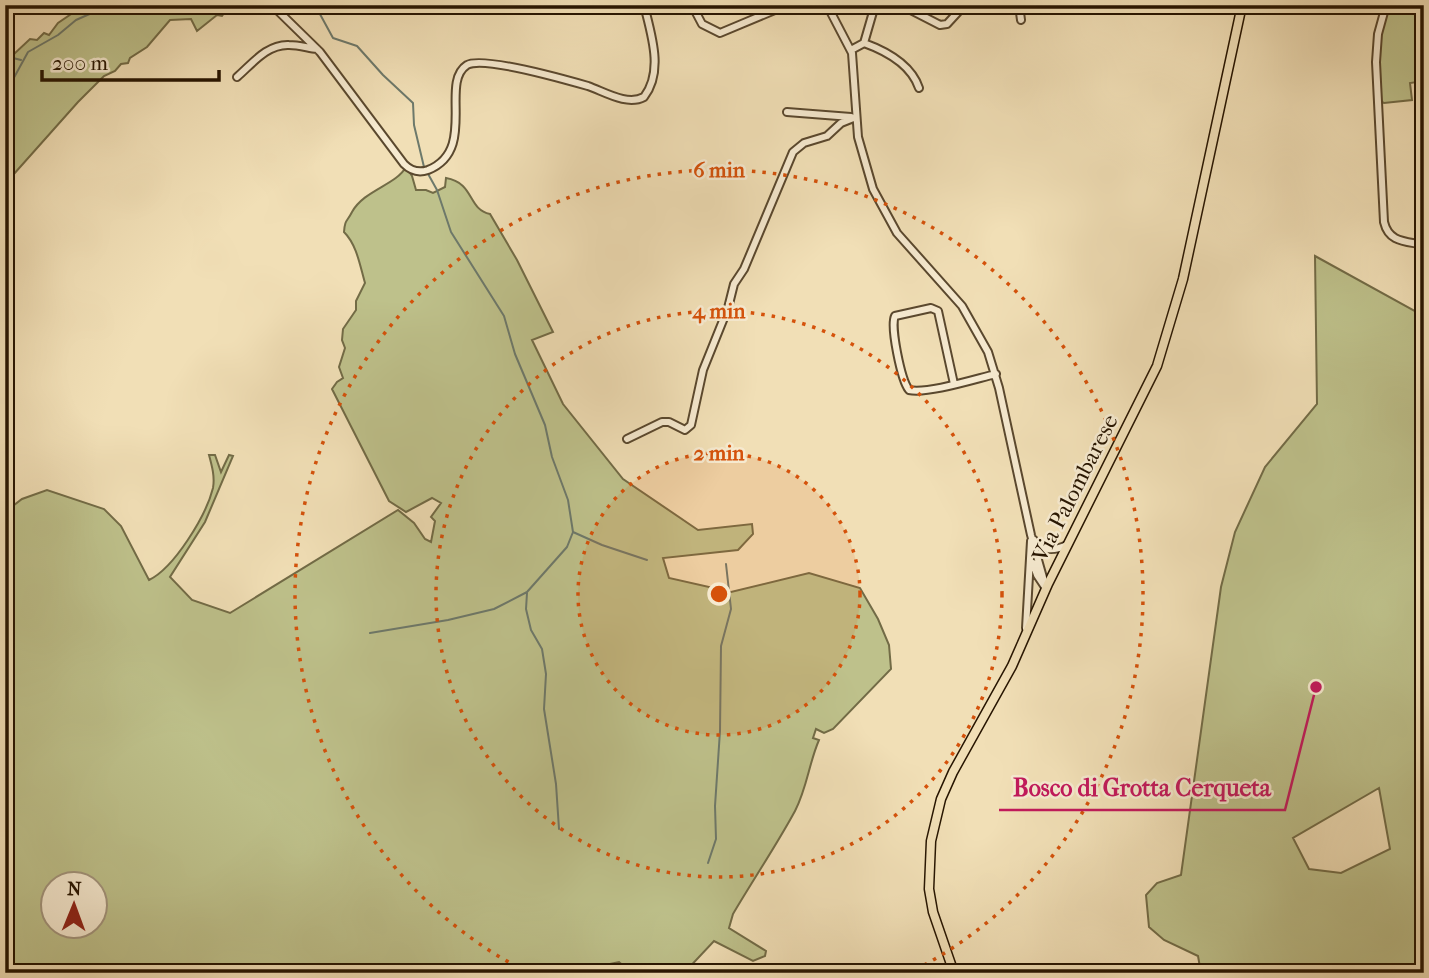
<svg xmlns="http://www.w3.org/2000/svg" width="1429" height="978" font-family="'IM FELL French Canon',serif">
<style>
.green{fill:#bec18b;stroke:#726b46;stroke-width:2;fill-rule:evenodd}
.lines{fill:none;stroke-linecap:round;stroke-linejoin:round}
.stream{stroke:#6d796b;stroke-width:2}
.minor-casing{stroke:#5a482e;stroke-width:10}
.major-casing{stroke:#271501;stroke-width:11}
.minor{stroke:#f6ead0;stroke-width:6}
.major{stroke:#f1dfb6;stroke-width:8}
.ring{fill:none;stroke:#d5520b;stroke-width:3.5;stroke-dasharray:3.5 7}
.labels{text-anchor:middle;dominant-baseline:central;stroke-width:5;stroke-linejoin:round;paint-order:stroke}
.street-label{font-size:23px;fill:#271501;stroke:#f6ead0}
.centre{fill:#d5520b;stroke:#f6ead0;stroke-width:3.5}
.ring-label{font-size:21px;text-anchor:middle;font-weight:bold;fill:#d5520b;stroke:#f6ead0;stroke-width:5;stroke-linejoin:round;paint-order:stroke}
.leader{fill:none;stroke:#c2185b;stroke-width:2.5}
.callout-dot{fill:#c2185b;stroke:#f6ead0;stroke-width:2.5}
.callout-label{font-size:24px;text-anchor:middle;font-weight:bold;fill:#c2185b;stroke:#f6ead0;stroke-width:5;stroke-linejoin:round;paint-order:stroke}
</style>
<rect width="100%" height="100%" fill="#f1dfb6"/>
<filter id="stains"><feTurbulence type="fractalNoise" baseFrequency=".00286" numOctaves="4"/><feColorMatrix values="0 0 0 0 .2 0 0 0 0 .09 0 0 0 0 .02 0 0 0 .5 -.17"/></filter>
<radialGradient id="worn" r=".72"><stop offset=".6" stop-color="#630" stop-opacity="0"/><stop offset="1" stop-color="#630" stop-opacity=".3"/></radialGradient>
<path class="green" d="M80,5H91L96,8L101,5H237L227,9L222,16L217,15L197,31L191,19L170,20L147,47L130,58L128,63L121,64L115,71L104,76L78,102L13,175L5,218V49L13,55L30,39L37,40L44,33L49,35L58,23L80,8Z
M1387,5H1424V81L1410,83L1412,100L1384,103L1378,99L1376,32Z
M406,167L412,176L416,190H426L433,193L445,187L446,178C475,183 467,209 490,214L517,260L553,332L532,340L563,404L623,479L698,530L752,524L753,534L738,550L663,558L669,578L731,592L809,573L860,588L878,619L889,645L891,669L833,729L824,733L816,729L813,738L819,740C809,763 807,788 795,811C776,846 753,880 733,914L729,928L766,951L765,956L753,961L714,941L684,973H632L619,962L567,973H5V512L22,499L47,490L104,509L121,526L149,580C174,568 206,516 213,488C215,477 212,466 209,455H215L221,472L229,455L233,456L205,522L170,577L192,600L230,613L398,510L414,523L425,539L431,542L435,521L431,517L441,503L432,498L406,512L389,501L332,389L337,382L343,378L339,367L345,348L342,340L343,329L356,310V301L365,283C360,266 357,245 344,232C345,219 347,222 352,212C364,190 396,185 406,167ZM52,884H94V926H52Z
M1315,256L1424,316V973H1201L1198,956L1164,940L1149,927L1146,895L1157,883L1181,875L1221,587L1235,532L1265,467L1317,404ZM1379,788L1390,849L1341,873L1309,869L1293,838Z"/>
<g class="lines">
<path class="stream" d="M315,5L333,38L357,46L383,75L413,103L414,125L424,167
M5,56L21,60
M5,94L28,52L58,35L76,20L110,5
M573,532L602,545L647,560
M527,593L526,609L531,630L542,649L546,674L544,709L556,784L559,829
M370,633L448,620L494,609L527,592L567,547L573,532L568,500L552,457L545,425L515,354L504,316L451,232L437,190L427,172
M708,863L716,839L715,806L720,731L721,646L731,609L726,564"/>
<defs>
<path id="minor" d="M272,5L320,52L404,164C411,171 419,173 428,170C478,150 439,83 467,65C483,56 567,80 588,86C605,92 627,106 644,97C664,71 651,34 644,5
M692,5L702,24L720,33L787,5
M827,5L852,53L858,137L873,189L897,233L962,306L988,352L999,388L1031,535L1046,588
M901,5L940,25L947,24L958,12
M1019,5L1021,20
M1386,5L1378,34L1376,62L1384,222C1389,243 1406,241 1424,245
M864,43L875,5
M851,50L864,43C886,51 911,64 919,88
M237,77C252,64 267,44 289,45C299,45 308,48 317,49
M787,112L851,117
M954,384L938,311L931,308L895,316C890,326 901,380 909,390C928,394 975,379 996,374
M627,439L662,422H669L685,430L691,425L703,370L728,308L734,284L744,269L793,152L804,143L827,136L841,123L856,117
M1034,540C1043,552 1054,551 1067,545
M1033,563L1037,575L1045,587
M1026,628L1031,541"/>
<path id="major" d="M954,973L933,912L929,889L931,841L941,799L953,772L1012,666L1048,584L1157,366L1183,279L1242,5"/>
</defs>
<use href="#minor" class="minor-casing"/>
<use href="#major" class="major-casing"/>
<use href="#minor" class="minor"/>
<use href="#major" class="major"/>
</g>
<circle cx="719" cy="594" r="141" fill="#d5520b" fill-opacity=".12"/>
<g class="ring">
<circle cx="719" cy="594" r="141"/>
<circle cx="719" cy="594" r="283"/>
<path d="M527 972A424 424 0 1 1 911 972"/>
</g>
<g class="labels">
<g class="street-label">
<text transform="translate(1075 488) rotate(-63)">Via Palombarese</text>
</g>
</g>
<circle cx="719" cy="594" r="10" class="centre"/>
<g class="ring-label">
<text x="719" y="177">6 min</text>
<text x="719" y="318">4 min</text>
<text x="719" y="460">2 min</text>
</g>
<path class="leader" d="M1316 687L1285 810H999"/>
<circle class="callout-dot" cx="1316" cy="687" r="7"/>
<g class="callout-label">
<text x="1142" y="796">Bosco di Grotta Cerqueta</text>
</g>
<rect width="1429" height="978" fill="none" stroke="#f1dfb6" stroke-width="28"/>
<rect x="7" y="7" width="1415" height="964" fill="none" stroke="#271501" stroke-width="3.5"/>
<rect x="14" y="14" width="1401" height="950" fill="none" stroke="#271501" stroke-width="2"/>
<g transform="translate(74 905) rotate(1)"><circle r="33" fill="#f6ead0" stroke="#a3957d" stroke-width="2"/>
<path d="M0-5L12 26L0 18L-12 26Z" fill="#8f2418"/>
<text y="-10" font-size="19" font-weight="bold" text-anchor="middle" fill="#271501">N</text>
</g>
<path d="M42 70v10h177v-10" fill="none" stroke="#271501" stroke-width="3.5"/>
<text x="52" y="70" font-size="21" fill="#271501" stroke="#f6ead0" stroke-width="5" paint-order="stroke">200 m</text>
<rect width="100%" height="100%" filter="url(#stains)"/>
<rect width="100%" height="100%" fill="url(#worn)"/>
</svg>
